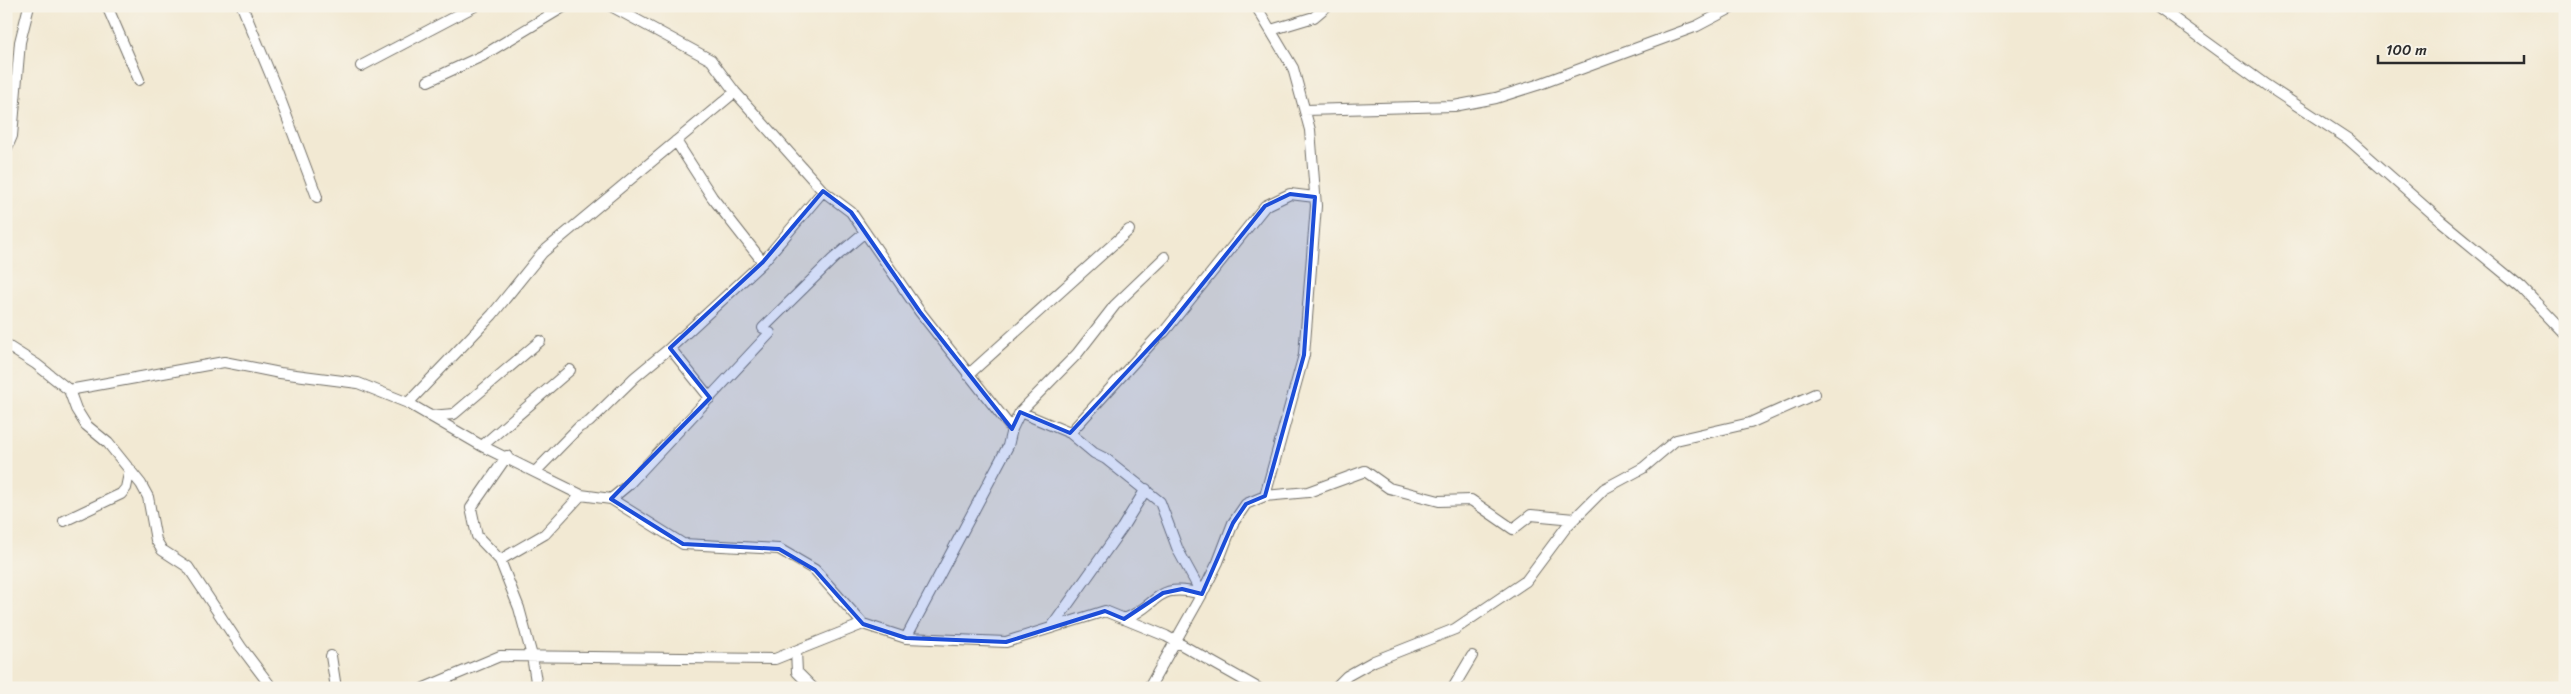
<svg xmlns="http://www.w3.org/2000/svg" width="2571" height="694" font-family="Sriracha,sans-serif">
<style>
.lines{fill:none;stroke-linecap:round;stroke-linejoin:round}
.minor-casing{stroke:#716e66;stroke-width:12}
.minor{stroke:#fff;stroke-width:10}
.marked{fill:#1d4ed8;fill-opacity:0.2;stroke:#1d4ed8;stroke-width:4;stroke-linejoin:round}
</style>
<rect width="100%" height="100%" fill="#f7f3e8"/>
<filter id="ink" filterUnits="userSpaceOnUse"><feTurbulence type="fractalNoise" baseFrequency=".02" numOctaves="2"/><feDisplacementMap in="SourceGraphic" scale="10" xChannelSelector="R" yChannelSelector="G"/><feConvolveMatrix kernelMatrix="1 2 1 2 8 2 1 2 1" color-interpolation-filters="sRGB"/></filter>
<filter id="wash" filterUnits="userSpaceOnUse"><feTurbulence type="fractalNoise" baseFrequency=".0096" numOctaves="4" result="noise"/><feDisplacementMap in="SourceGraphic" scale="20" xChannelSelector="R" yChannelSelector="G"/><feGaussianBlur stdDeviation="1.12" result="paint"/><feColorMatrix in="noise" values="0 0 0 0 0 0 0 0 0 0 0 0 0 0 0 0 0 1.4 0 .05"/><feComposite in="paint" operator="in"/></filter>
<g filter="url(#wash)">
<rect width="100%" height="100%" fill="#f2e9d3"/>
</g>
<g filter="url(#ink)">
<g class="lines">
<defs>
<path id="minor" d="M107,6L139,80
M242,6L276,88L317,197
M611,6L711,60L735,92L823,191L851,212L920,312L1012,429L1008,446L906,638
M1256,6L1293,68L1310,130L1316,206L1304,355L1265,496
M2157,6L2266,85L2348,139L2441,221L2521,287L2565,333
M386,8L389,6
M1271,30L1314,17L1327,6
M361,66L475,6
M428,81L482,56L565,6
M1305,110L1454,106L1496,98L1537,85L1697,26L1735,6
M676,141L712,197L763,262
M6,150L12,136L20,42L29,6
M763,328L833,259L865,232
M6,345L36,364L69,390L76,409L86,425L108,443L141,484L148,497L156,540L162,550L188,567L241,647L272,688
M670,348L763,262L823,191
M968,375L1129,230
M69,390L224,362L280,373L358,383L408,403L482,446L581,495L611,499L683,544L779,549L815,570L863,624
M408,403L492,315L542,253L735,92
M1020,412L1070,433L1094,453L1106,459L1160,502L1178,550L1202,594C1153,581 1160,606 1124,619
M430,416L454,414L540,341
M1012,429L1020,412L1077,354L1115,305L1165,257
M1070,433L1157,337L1164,332L1265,206L1290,194L1315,197
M482,446L570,370
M507,456L471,508L477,536L500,560L519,608L532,656L537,688
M535,472L579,427L589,422L635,377L670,348L710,398
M611,499L628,485L770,333
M64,521L121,494L126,488L130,469
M500,560L545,534L581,495
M1051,628L1122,528L1146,489
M796,651L797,672L813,688
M331,656L336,688
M424,688L500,656L775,659L863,624L906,638L1006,642L1105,611L1166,636L1258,688
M1149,688L1202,594L1218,562L1233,523L1246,504L1265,496L1308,492L1365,471L1389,488L1439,501L1471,500L1513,529L1531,515L1574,519
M1335,688L1347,676L1374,661L1455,629L1526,581L1567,526L1604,489L1643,468L1676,440L1750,423L1815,394
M1453,688L1472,656"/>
</defs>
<use href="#minor" class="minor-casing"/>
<use href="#minor" class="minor"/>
</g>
</g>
<path class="marked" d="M823,191L851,212L920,312L1012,429L1020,412L1070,433L1164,332L1265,206L1290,194L1315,197L1304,355L1265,496L1246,504L1233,523L1202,594L1182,589L1163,593L1124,619L1105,611L1006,642L906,638L863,624L815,570L779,549L683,544L611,499L710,398L670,348L763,262Z"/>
<rect width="2571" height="694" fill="none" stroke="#f7f3e8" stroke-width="25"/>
<path d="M2378 55v8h146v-8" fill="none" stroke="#2b2b2b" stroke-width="2.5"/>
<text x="2386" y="55" font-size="15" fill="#2b2b2b" stroke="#f7f3e8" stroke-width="4" paint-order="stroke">100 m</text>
</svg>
